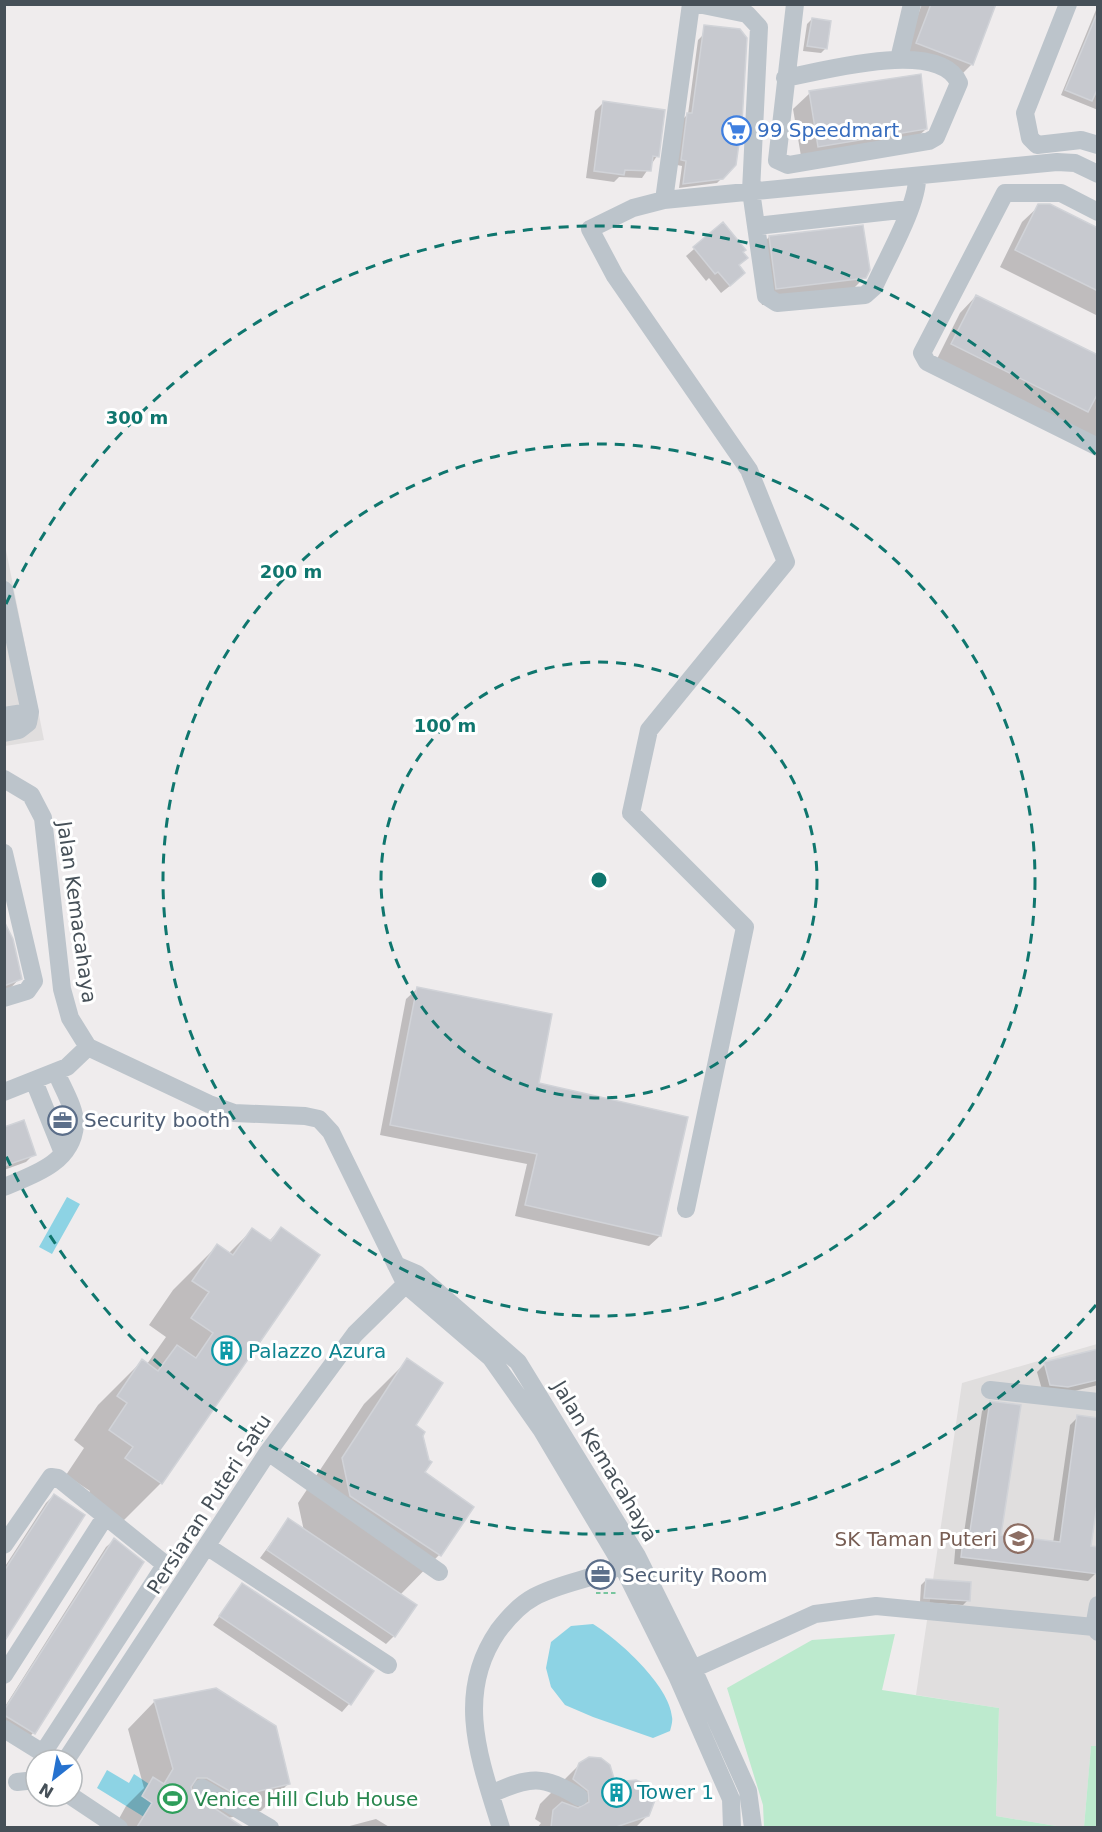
<svg xmlns="http://www.w3.org/2000/svg" width="1102" height="1832" font-family="'DejaVu Sans',sans-serif">
<style>
.education{fill:#e0dede}
.green{fill:#bdeace}
.water{fill:#8dd3e4}
.shadow{fill:#0003}
.building{fill:#c7c9cf;stroke:#d1d3d8;stroke-width:1.5}
.lines{fill:none;stroke-linecap:round;stroke-linejoin:round}
.path{stroke:#78c59e;stroke-width:2;stroke-dasharray:4.5 3;stroke-linecap:butt}
.minor{stroke:#bcc4cb;stroke-width:18}
.ring{fill:none;stroke:#0f766e;stroke-width:3;stroke-dasharray:10 8}
.labels{text-anchor:middle;dominant-baseline:central;stroke-width:6;stroke-linejoin:round;paint-order:stroke}
.shop-label{font-size:20px;fill:#366cbe;stroke:#fff;text-anchor:start}
.street-label{font-size:20px;fill:#465058;stroke:#fff}
.service-label{font-size:20px;fill:#4e5e75;stroke:#fff;text-anchor:start}
.culture-label{font-size:20px;fill:#0d838f;stroke:#fff;text-anchor:start}
.education-label{font-size:20px;fill:#785e54;stroke:#fff;text-anchor:end}
.leisure-label{font-size:20px;fill:#27864d;stroke:#fff;text-anchor:start}
.centre{fill:#0f766e;stroke:#fff;stroke-width:3}
.ring-label{font-size:18px;text-anchor:middle;font-weight:bold;fill:#0f766e;stroke:#fff;stroke-width:6;stroke-linejoin:round;paint-order:stroke}
</style>
<rect width="100%" height="100%" fill="#efeced"/>
<path class="education" d="M4,540L44,740L5,746H4Z
M1097,1344L1098,1746L1091,1747L1084,1827H1062L996,1816L999,1708L916,1695L962,1383Z"/>
<path class="green" d="M895,1634L882,1690L999,1708L996,1816L1062,1827H764L763,1805L727,1688L812,1640Z
M1091,1746H1097V1827H1084Z"/>
<path class="water" d="M67,1197L80,1204L52,1254L39,1247Z
M593,1624C618,1639 670,1686 672,1717C673,1721 671,1727 670,1731L653,1738L593,1717L565,1705L551,1687L546,1668L551,1642L571,1626Z
M107,1770L129,1783L134,1774L149,1784L142,1796L152,1803L144,1817L97,1788Z"/>
<path class="shadow" d="M922,4H994L972,64L956,80L901,60Z
M1098,5V110L1061,95Z
M812,19L826,48L821,53L803,51L807,24Z
M703,35L722,178L717,183L679,188L682,166L677,165L683,119L688,114L698,40Z
M810,93L926,129L909,145L802,162L793,109Z
M603,103L657,156L642,178L619,177L614,182L586,178L595,111Z
M1039,206L1098,230V316L1000,267L1022,222Z
M723,224L742,252L736,281L721,293L709,278L706,281L686,256Z
M769,237L865,277L848,294L762,305L753,254Z
M976,296L1098,358V442L936,361L960,313Z
M4,920L20,978L4,995Z
M417,989L537,1084L660,1236L649,1246L515,1216L527,1164L380,1135L406,999Z
M4,1129L34,1154L26,1162L4,1170Z
M281,1229L161,1483L117,1527L82,1503L90,1491L66,1475L84,1448L74,1440L98,1405L142,1361L147,1364L166,1337L149,1325L173,1290L217,1246L228,1254L252,1230L269,1241Z
M1098,1350V1385L1059,1395L1043,1393L1037,1372L1045,1364Z
M408,1360L414,1426L423,1473L472,1507L439,1555L400,1595L394,1636L386,1644L260,1558L288,1520L304,1531L298,1503L364,1404Z
M990,1403L999,1536L1053,1543L1070,1425L1078,1417L1089,1548L1096,1573L1088,1581L954,1564L956,1540L964,1533L982,1411Z
M54,1495L4,1639V1568L46,1503Z
M114,1540L33,1733L26,1741L4,1727V1708L106,1547Z
M926,1580L968,1600L963,1605L920,1602L921,1585Z
M242,1585L349,1704L342,1712L213,1625Z
M155,1701L288,1784L261,1811L228,1818L242,1828H122L116,1824L126,1806L144,1788L128,1729Z
M580,1764L613,1783L653,1796L652,1807L648,1815L635,1828H537L541,1823L535,1819L540,1804Z
M376,1819L391,1828H342Z"/>
<path class="building" d="M931,4H996L973,65L916,43Z
M1098,11V88L1092,101L1065,90Z
M812,18L831,21L827,49L807,46Z
M704,25L740,29L747,38L742,122L736,165L723,179L683,184L686,161L681,160L687,113H692Z
M921,74L927,129L818,147L809,91Z
M603,101L665,110L659,157L653,156L651,171L625,170L624,175L594,171Z
M1038,204H1050L1098,228V291L1015,250Z
M723,222L746,250L743,252L748,258L739,265L745,273L730,286L718,272L715,274L693,247Z
M863,225L870,270L866,278L776,289L769,236Z
M976,295L1098,355V393L1088,412L951,344Z
M4,921L13,939L22,979L4,986Z
M417,987L552,1014L539,1083L688,1117L661,1236L525,1205L537,1154L390,1125Z
M24,1120L36,1155L4,1166V1127Z
M281,1227L320,1255L162,1484L125,1458L133,1447L109,1430L127,1403L117,1396L142,1359L158,1371L177,1345L196,1358L213,1333L191,1318L209,1292L192,1281L217,1244L233,1255L252,1228L271,1241Z
M1098,1349V1380L1068,1387L1050,1385L1044,1362Z
M407,1358L443,1383L416,1425L425,1432L423,1436L429,1460L432,1462L425,1472L474,1507L441,1556L350,1496L342,1458Z
M990,1401L1021,1405L1001,1535L1060,1542L1077,1415L1098,1418V1498L1091,1546L1098,1547V1574L961,1557L964,1531H970Z
M54,1494L85,1515L4,1642V1571Z
M288,1518L417,1605L395,1637L267,1550Z
M114,1538L144,1562L35,1734L4,1715V1710Z
M926,1579L971,1582L970,1601L924,1598Z
M242,1583L374,1671L351,1705L219,1616Z
M216,1688L276,1726L290,1784L238,1796L207,1778H197L191,1787L193,1794L243,1827H137L152,1803L142,1796L153,1777L164,1784L173,1769L154,1700Z
M589,1757L601,1758L610,1765L615,1782L636,1780L646,1784L655,1800L649,1816L616,1827H551L553,1810L562,1802L578,1808L589,1802L588,1791L573,1779L579,1763Z"/>
<g class="lines">
<path class="path" d="M596,1593H616"/>
<path class="minor" d="M698,4L747,14L759,27L751,191L766,296L777,303L865,295L874,287C886,260 919,203 917,176
M1068,4L1025,113L1030,138L1037,145L1081,140L1098,145
M899,59L912,4
M785,78C824,71 939,38 959,83L936,137L929,141L788,165L777,160L795,4
M664,200L691,4
M1098,212L1061,193H1005L922,353L927,362L1098,447
M756,226L909,209
M4,590L30,712L28,723L19,730L4,733
M4,716L30,712
M4,779L31,795L43,818L62,989L70,1018L88,1047L209,1104L234,1113L305,1116L319,1119L331,1132L406,1285L491,1358L541,1429L622,1565L677,1676L731,1799L732,1828
M4,853L34,981L27,991L4,998
M34,1081L63,1153
M4,1092L67,1067L88,1047
M4,1187C33,1175 72,1163 75,1125C76,1109 62,1087 56,1072
M686,1209L745,927L631,813L649,730L786,562L749,470L615,276L590,229L633,208L664,200L1057,162L1075,163L1098,174
M396,1265L417,1274L518,1362L637,1556L693,1669L748,1791L753,1828
M990,1390L1098,1402
M268,1452L439,1572
M4,1545L51,1477L58,1478L161,1561L164,1567L43,1753L44,1760
M208,1547L388,1665
M1094,1627L1098,1605
M684,1673L815,1614L876,1606L1094,1627L1098,1632
M4,1675L105,1517
M4,1729L43,1753
M66,1760L268,1452L355,1334L413,1277
M17,1782L36,1780
M202,1788L270,1828
M491,1794C530,1776 543,1775 579,1797
M71,1796L119,1828
M501,1828C480,1760 454,1695 498,1631C507,1619 521,1604 534,1597C565,1580 602,1579 632,1559"/>
</g>
<g class="ring">
<circle cx="599" cy="880" r="218"/>
<circle cx="599" cy="880" r="436"/>
<path d="M1096 1305A654 654 0 0 1 6 1156M6 604A654 654 0 0 1 1096 455"/>
</g>
<defs>
<symbol id="supermarket-ring" viewBox="-11 -11 22 22"><circle r="9.5" fill="#fff" stroke="#3f7fe0" stroke-width="1.5"/><path d="M-6-5.5h2.5l.6 2H6L4.5 2H-2.5L-4.4-4H-6ZM-1.5 3.2a1.3 1.3 0 1 0 .1 0ZM3 3.2a1.3 1.3 0 1 0 .1 0Z" fill="#3f7fe0"/></symbol>
<symbol id="office-ring" viewBox="-11 -11 22 22"><circle r="9.5" fill="#fff" stroke="#5c6f8a" stroke-width="1.5"/><path d="M-6-3h4V-5.5h4V-3h4V5H-6ZM-1-4.5V-3h2v-1.5ZM-6 0V1H6V0Z" fill="#5c6f8a"/></symbol>
<symbol id="building-ring" viewBox="-11 -11 22 22"><circle r="9.5" fill="#fff" stroke="#0f9aa8" stroke-width="1.5"/><path d="M-4-6H4V6H1V3H-1V6H-4ZM-2.5-4.3h1.7v1.8h-1.7ZM.8-4.3h1.7v1.8H.8ZM-2.5-1h1.7V.8h-1.7ZM.8-1h1.7V.8H.8Z" fill="#0f9aa8"/></symbol>
<symbol id="school-ring" viewBox="-11 -11 22 22"><circle r="9.5" fill="#fff" stroke="#8d6e63" stroke-width="1.5"/><path d="M0-5L7-2L0 1L-7-2ZM-4 1L0 2.5L4 1V4Q0 6-4 4Z" fill="#8d6e63"/></symbol>
<symbol id="stadium-ring" viewBox="-11 -11 22 22"><circle r="9.5" fill="#fff" stroke="#2e9e5b" stroke-width="1.5"/><path d="M0-5a6.5 5 0 1 0 0 10a6.5 5 0 1 0 0-10ZM-3.5-1.8h7v3.6h-7Z" fill="#2e9e5b"/></symbol>
</defs>
<g fill-rule="evenodd">
<use href="#supermarket-ring" x="720" y="114" width="33" height="33"/>
<use href="#office-ring" x="46" y="1104" width="33" height="33"/>
<use href="#building-ring" x="210" y="1334" width="33" height="33"/>
<use href="#school-ring" x="1002" y="1522" width="33" height="33"/>
<use href="#office-ring" x="584" y="1558" width="33" height="33"/>
<use href="#building-ring" x="600" y="1776" width="33" height="33"/>
<use href="#stadium-ring" x="156" y="1782" width="33" height="33"/>
</g>
<g class="labels">
<g class="shop-label">
<text x="757" y="130">99 Speedmart</text>
</g>
<g class="street-label">
<text transform="translate(77 912) rotate(82)">Jalan Kemacahaya</text>
<text transform="translate(605 1461) rotate(59)">Jalan Kemacahaya</text>
<text transform="translate(209 1504) rotate(-57)">Persiaran Puteri Satu</text>
</g>
<g class="service-label">
<text x="84" y="1120">Security booth</text>
<text x="622" y="1575">Security Room</text>
</g>
<g class="culture-label">
<text x="248" y="1351">Palazzo Azura</text>
<text x="637" y="1792">Tower 1</text>
</g>
<g class="education-label">
<text x="997" y="1539">SK Taman Puteri</text>
</g>
<g class="leisure-label">
<text x="194" y="1799">Venice Hill Club House</text>
</g>
</g>
<circle cx="599" cy="880" r="9" class="centre"/>
<g class="ring-label">
<text x="137" y="424">300 m</text>
<text x="291" y="578">200 m</text>
<text x="445" y="732">100 m</text>
</g>
<rect width="1102" height="1832" fill="none" stroke="#465058" stroke-width="12"/>
<g transform="translate(54 1778) rotate(211)"><circle r="28" fill="#ffffff" stroke="#b5b9bc" stroke-width="1.5"/>
<path d="M0-4.5L10 22L0 15L-10 22Z" fill="#2672cf"/>
<text y="-9" font-size="16" font-weight="bold" text-anchor="middle" fill="#465058">N</text>
</g>
</svg>
